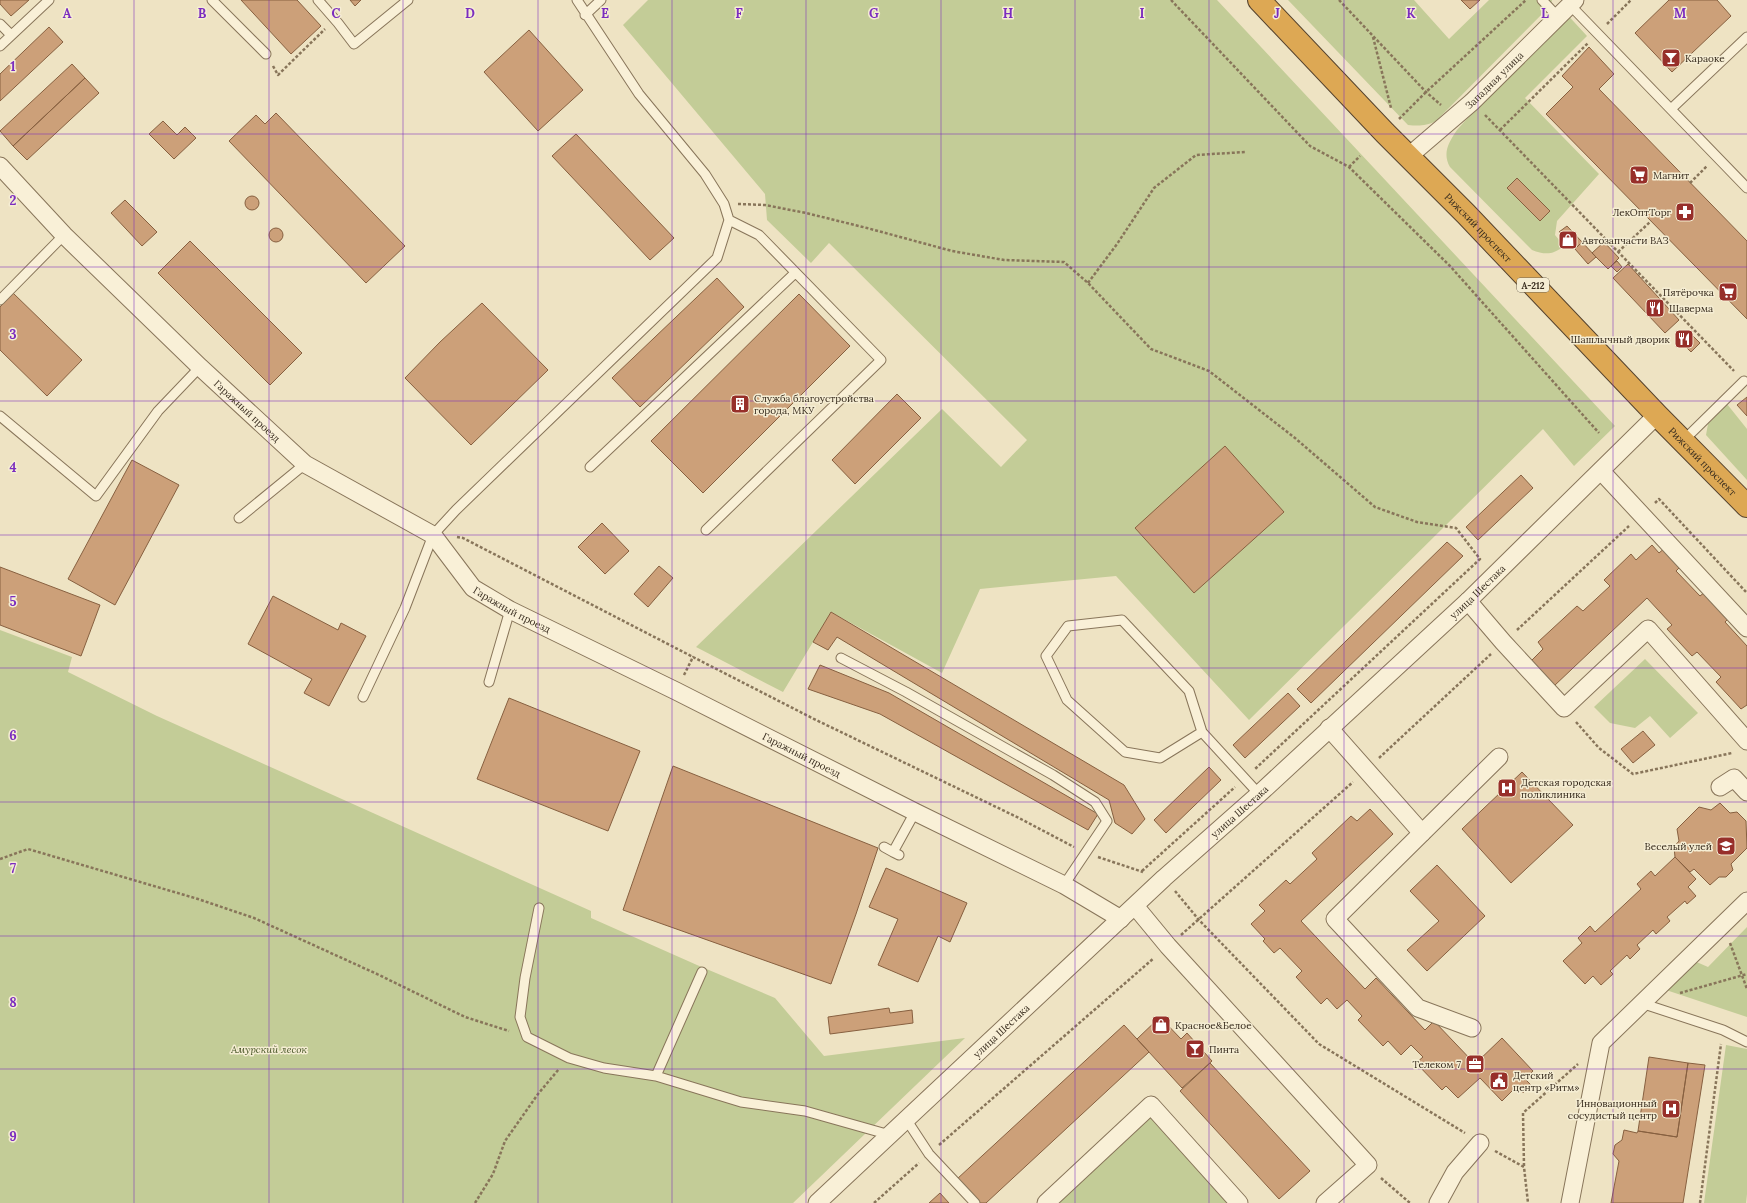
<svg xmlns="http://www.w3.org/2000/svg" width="1747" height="1203" font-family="Lora,serif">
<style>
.green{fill:#c3cc97}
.building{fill:#cca079;stroke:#876040}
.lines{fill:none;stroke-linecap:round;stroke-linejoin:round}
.lane-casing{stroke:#88755a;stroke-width:11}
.street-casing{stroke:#88755a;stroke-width:19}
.highway-casing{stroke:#56432e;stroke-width:24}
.path{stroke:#88755a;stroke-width:2.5;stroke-dasharray:3 2;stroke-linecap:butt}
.lane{stroke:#f9f0d7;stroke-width:9}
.street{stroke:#f9f0d7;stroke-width:17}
.highway{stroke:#dda854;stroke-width:22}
.grid{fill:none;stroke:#7b2cbf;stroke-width:1;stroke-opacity:0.55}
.labels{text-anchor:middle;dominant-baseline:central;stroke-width:3;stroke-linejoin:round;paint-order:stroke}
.shield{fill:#f5edd3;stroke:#716654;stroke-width:1}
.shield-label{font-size:9px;font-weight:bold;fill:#382c1e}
.poi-label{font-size:10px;fill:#382c1e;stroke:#f5edd3;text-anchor:start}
.street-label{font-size:10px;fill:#382c1e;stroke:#f5edd3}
.park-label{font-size:10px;font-style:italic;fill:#465425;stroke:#f5edd3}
.grid-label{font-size:13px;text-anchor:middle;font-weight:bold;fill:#7b2cbf;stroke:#f5edd3;stroke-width:3;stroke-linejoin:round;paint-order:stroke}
</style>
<rect width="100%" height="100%" fill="#eee3c3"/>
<path class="green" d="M648,0H1217L1615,426L1574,466L1543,429L1249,720L1116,576L980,589L942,673L831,612L783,692L696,647L942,409L1001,467L1027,440L829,243L811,263L767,220L765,194L623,25Z
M1288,0H1414L1449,39L1489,0H1552L1551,5L1436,121C1426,126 1419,126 1408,125Z
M1563,10L1587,36L1525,98L1599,174L1557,221L1555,235L1564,246C1553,255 1545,255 1532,250L1450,167C1442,153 1449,142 1457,130Z
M1727,404L1747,429V480L1706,435L1708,424Z
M0,630L72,657L68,672L157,716L591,911V918L697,965L775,998L824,1056L965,1038L793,1203H0Z
M1645,659L1698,713L1670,738L1650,716L1635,728L1610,723L1594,707Z
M1747,927V1017L1666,990L1692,960L1708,967Z
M1726,1045L1747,1049V1194L1746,1203H1704Z
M1152,1112L1232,1203H1058Z"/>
<path class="building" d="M0,0H29L11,16L0,4Z
M241,0H297L321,26L291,54Z
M350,0H361L355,6Z
M1461,0H1480L1470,9Z
M1669,0H1717L1731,16L1672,72L1635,33Z
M49,27L63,42L0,101V74Z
M529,30L583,90L538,131L484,72Z
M1589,47L1614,74L1599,89L1747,241V319L1546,114L1573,87L1562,76Z
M72,64L85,78L13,146L0,131Z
M85,78L99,93L27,160L13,146Z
M276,113L405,246L366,283L229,141L256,115L265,124Z
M163,121L177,135L185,127L196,138L174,159L149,134Z
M576,134L674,238L650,260L552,156Z
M1517,178L1550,211L1540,221L1507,188Z
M245 203a7 7 0 1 1 14 0a7 7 0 1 1-14 0Z
M125,200L157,232L142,246L111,213Z
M1567,226L1582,242L1575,249L1559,232Z
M269 235a7 7 0 1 1 14 0a7 7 0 1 1-14 0Z
M190,241L302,353L270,385L158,273Z
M1582,242L1596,257L1588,264L1575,249Z
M1604,242L1619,258L1608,269L1592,253Z
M1617,261L1622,267L1617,272L1611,266Z
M1628,264L1679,320L1665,333L1613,278Z
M717,278L744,307L640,407L612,378Z
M13,293L82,360L47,396L0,350V307Z
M799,294L850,346L703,493L651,441Z
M482,303L548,370L471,445L405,378L440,342Z
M1687,330L1700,343L1691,352L1678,339Z
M897,394L921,418L855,484L832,460Z
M1747,397V416L1737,405Z
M1225,446L1284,512L1194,593L1135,528Z
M132,460L179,485L115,605L68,579Z
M1521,475L1533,488L1478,540L1466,527Z
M602,523L629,551L605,574L578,547Z
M1447,542L1463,556L1311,703L1297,689Z
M1652,545L1659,553L1666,547L1682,565L1676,571L1700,596L1705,592L1729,618L1725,622L1747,646V705L1741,709L1716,682L1721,677L1697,652L1692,656L1667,629L1672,625L1647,598L1554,686L1531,661L1543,649L1538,642L1577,606L1583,611L1610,586L1604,580L1631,554L1636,560Z
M659,566L673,578L648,607L634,594Z
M0,567L100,605L81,656L0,625Z
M273,596L338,630L341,623L366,636L329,706L304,693L312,679L248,644Z
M831,612L1124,785L1145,819L1132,834L1115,823L1109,800L837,637L828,650L813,642Z
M820,665L889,693L1098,814L1088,830L880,714L808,689Z
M1288,693L1300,706L1245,758L1233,745Z
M509,698L640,751L608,831L477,779Z
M1643,731L1655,745L1633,763L1621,749Z
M673,766L878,848L856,914L831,984L623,910Z
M1209,767L1221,780L1166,833L1154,820Z
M1522,772L1573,825L1511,883L1462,829Z
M1720,803L1730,813L1737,812L1746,821L1747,848L1731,864L1733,870L1726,877H1719L1710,885L1694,869L1690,872L1675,857L1674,847L1679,841L1677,829L1699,807L1711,810Z
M1370,809L1393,834L1301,921L1365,989L1376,978L1425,1030L1434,1021L1475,1064L1502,1038L1533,1071L1525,1079L1531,1085L1523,1093L1517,1086L1502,1101L1480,1078L1458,1098L1446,1086L1442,1090L1416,1063L1423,1057L1411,1045L1401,1055L1388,1041L1383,1046L1358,1020L1362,1016L1347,1000L1337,1009L1327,998L1321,1004L1296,977L1302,971L1280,948L1274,953L1263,941L1265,939L1251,924L1265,911L1259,905L1286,880L1290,884L1317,859L1312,853L1351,816L1357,821Z
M1675,857L1696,879L1688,887L1696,896L1687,904L1685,901L1667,917L1670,921L1656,934L1653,930L1637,945L1640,949L1630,959L1627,955L1610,971L1613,974L1601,985L1593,976L1585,984L1563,961L1582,943L1578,938L1590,926L1595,932L1641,889L1637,884L1651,871L1655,876Z
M1437,865L1485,916L1427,971L1407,950L1439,921L1410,891Z
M886,868L967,903L950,942L938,936L918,982L878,965L898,919L869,907Z
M889,1008L890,1013L912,1010L913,1023L830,1034L828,1017Z
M1160,1017L1181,1039L1187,1033L1212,1061L1182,1088L1137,1039Z
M1124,1025L1149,1052L986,1203H979L957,1179Z
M1649,1057L1688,1063L1677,1137L1638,1131Z
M1210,1063L1310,1171L1279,1199L1180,1091Z
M1688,1063L1705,1065L1683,1203H1611L1619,1161L1613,1154L1615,1145L1622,1140L1624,1130L1637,1133L1638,1131L1677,1137Z
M940,1193L949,1203H929Z"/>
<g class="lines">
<defs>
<path id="lane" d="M212,0L266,54
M318,0L338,23L354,44L408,0
M1542,0L1558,17
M1570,5L1747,188
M585,15L601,0
M0,24L11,35
M0,46L49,0
M1671,109L1747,37
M0,300L64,235
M0,416L96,496L158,411L200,367
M1683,441L1744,381
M590,467L795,273
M239,518L305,464
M706,530L881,360L759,235L729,220
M841,658L906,692L1053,775L1095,802L1107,821L1064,885
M489,682L510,610
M363,697L405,608L433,535L456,510L717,258L729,220L724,204L705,174L639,94L577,0
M1202,732L1160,758L1125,752L1067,700L1046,656L1068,626L1122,620L1189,691L1202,732L1259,794
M884,847L893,852
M899,855L893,852L915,812
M539,908L525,978L520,1017L527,1037L569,1058L604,1068L656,1076
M702,972L656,1076L741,1102L805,1111L890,1135
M1641,1003L1723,1030L1747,1042
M906,1119L929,1154L975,1203"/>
<g id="street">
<path id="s1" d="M1409,156L1472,102L1575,0"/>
<path id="s2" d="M0,166L64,235L200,367L305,464L433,535L473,588L510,610L676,691L915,812L1064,885L1121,919"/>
<path d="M1601,471L1747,628"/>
<path d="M1468,601L1503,642L1564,708L1648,629L1747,741"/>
<path d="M1329,728L1422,833L1335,919L1418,1008L1472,1028"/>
<path d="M1720,787L1734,778L1747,792"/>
<path d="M1422,833L1499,757"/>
<path d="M1135,906L1168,946L1368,1165L1325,1203"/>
<path id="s3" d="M817,1203L1164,878L1259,794L1468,601L1657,415"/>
<path d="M1046,1203L1151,1105L1239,1203"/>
<path d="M1438,1203L1455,1172L1480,1143"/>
<path d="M1570,1203L1601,1043L1747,901"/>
</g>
<g id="highway">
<path id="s4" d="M1259,0L1385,133L1466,214L1657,415L1747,506"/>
</g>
</defs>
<use href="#lane" class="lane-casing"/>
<use href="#street" class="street-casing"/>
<use href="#highway" class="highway-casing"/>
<path class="path" d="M1171,0L1310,146L1349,167L1450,266L1599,433
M1339,0L1426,92L1441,105
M1607,24L1631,0
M1373,37L1391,108
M273,66L278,75L325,29
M1485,115L1734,371
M1399,119L1426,92L1526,0
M1500,130L1588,43
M1349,167L1360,156
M1690,183L1707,166
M738,204L765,205L806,213L867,228L952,251L1004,260L1064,262L1088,283L1151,349L1209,371L1295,438L1375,507L1417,522L1456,528L1480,559L1255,769
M1618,252L1651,221
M1088,283L1117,244L1154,188L1196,155L1246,152
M1655,503L1659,499L1747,593
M457,537L463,538L693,657
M1517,630L1629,526
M684,675L693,657L814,719L1019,818L1074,847
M1576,722L1599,748L1633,774L1732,753
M1379,758L1491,654
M1098,857L1143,872
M0,859L28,849L198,899L254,918L377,974L465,1017L509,1031
M1142,871L1235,787
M1175,891L1199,920L1319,1044L1465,1133
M1181,935L1353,782
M1730,943L1747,989
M1680,993L1747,974
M939,1145L1154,958
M1495,1151L1524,1167L1528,1203
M1524,1166L1523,1113L1578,1064
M1381,1178L1410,1203
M475,1203L493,1174L505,1141L538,1094L559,1069
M874,1203L919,1163
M1700,1203L1721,1044"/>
<use href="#lane" class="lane"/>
<use href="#street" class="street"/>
<use href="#highway" class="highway"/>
</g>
<path class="grid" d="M134,0V1203M269,0V1203M403,0V1203M538,0V1203M672,0V1203M806,0V1203M941,0V1203M1075,0V1203M1209,0V1203M1344,0V1203M1478,0V1203M1613,0V1203M0,134H1747M0,267H1747M0,401H1747M0,535H1747M0,668H1747M0,802H1747M0,936H1747M0,1069H1747"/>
<defs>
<symbol id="bar-square" viewBox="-11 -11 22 22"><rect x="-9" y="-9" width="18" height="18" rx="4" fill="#972f2a" stroke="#f5edd3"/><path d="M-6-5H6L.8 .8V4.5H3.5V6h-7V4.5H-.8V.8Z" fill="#fff"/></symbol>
<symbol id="supermarket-square" viewBox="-11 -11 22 22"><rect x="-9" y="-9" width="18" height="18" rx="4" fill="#972f2a" stroke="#f5edd3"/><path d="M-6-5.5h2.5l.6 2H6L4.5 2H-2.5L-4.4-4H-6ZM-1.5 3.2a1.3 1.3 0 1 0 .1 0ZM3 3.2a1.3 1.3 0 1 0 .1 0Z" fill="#fff"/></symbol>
<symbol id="pharmacy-square" viewBox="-11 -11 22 22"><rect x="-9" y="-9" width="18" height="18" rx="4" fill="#972f2a" stroke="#f5edd3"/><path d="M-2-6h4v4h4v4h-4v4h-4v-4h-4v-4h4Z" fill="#fff"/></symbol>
<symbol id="shop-square" viewBox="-11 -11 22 22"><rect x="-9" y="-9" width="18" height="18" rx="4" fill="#972f2a" stroke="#f5edd3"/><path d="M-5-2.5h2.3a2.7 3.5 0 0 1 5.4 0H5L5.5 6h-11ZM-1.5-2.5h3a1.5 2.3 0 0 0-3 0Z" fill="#fff"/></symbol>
<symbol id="restaurant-square" viewBox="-11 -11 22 22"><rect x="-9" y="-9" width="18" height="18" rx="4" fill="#972f2a" stroke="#f5edd3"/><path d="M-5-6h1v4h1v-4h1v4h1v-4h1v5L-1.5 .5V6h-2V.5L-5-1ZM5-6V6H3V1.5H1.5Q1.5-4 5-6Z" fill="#fff"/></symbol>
<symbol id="building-square" viewBox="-11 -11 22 22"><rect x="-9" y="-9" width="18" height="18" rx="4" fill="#972f2a" stroke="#f5edd3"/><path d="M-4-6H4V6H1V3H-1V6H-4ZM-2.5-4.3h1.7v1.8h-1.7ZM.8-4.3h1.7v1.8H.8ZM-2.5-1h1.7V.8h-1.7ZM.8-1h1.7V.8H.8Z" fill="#fff"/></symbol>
<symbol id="hospital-square" viewBox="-11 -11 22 22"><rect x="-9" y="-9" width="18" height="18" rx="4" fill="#972f2a" stroke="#f5edd3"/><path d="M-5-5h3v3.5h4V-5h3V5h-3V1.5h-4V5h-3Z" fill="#fff"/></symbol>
<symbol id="school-square" viewBox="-11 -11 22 22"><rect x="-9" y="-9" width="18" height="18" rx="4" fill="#972f2a" stroke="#f5edd3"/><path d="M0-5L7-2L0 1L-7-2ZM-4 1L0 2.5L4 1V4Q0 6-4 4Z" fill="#fff"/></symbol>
<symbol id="office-square" viewBox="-11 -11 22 22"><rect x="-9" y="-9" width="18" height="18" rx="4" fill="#972f2a" stroke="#f5edd3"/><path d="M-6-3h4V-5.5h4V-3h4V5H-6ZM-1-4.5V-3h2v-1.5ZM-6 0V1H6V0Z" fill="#fff"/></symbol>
<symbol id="civic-square" viewBox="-11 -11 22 22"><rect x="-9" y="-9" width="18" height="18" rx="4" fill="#972f2a" stroke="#f5edd3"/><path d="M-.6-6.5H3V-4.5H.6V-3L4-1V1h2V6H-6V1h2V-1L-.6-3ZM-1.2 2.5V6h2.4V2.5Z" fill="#fff"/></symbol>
</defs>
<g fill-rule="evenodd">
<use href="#bar-square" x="1660" y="47" width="22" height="22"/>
<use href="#supermarket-square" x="1628" y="164" width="22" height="22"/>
<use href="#pharmacy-square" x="1674" y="201" width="22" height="22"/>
<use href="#shop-square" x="1557" y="229" width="22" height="22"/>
<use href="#supermarket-square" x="1717" y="281" width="22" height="22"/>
<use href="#restaurant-square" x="1644" y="297" width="22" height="22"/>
<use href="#restaurant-square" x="1673" y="328" width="22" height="22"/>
<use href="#building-square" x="729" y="393" width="22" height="22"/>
<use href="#hospital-square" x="1496" y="777" width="22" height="22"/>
<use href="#school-square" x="1715" y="835" width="22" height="22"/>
<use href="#shop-square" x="1150" y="1014" width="22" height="22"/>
<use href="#bar-square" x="1184" y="1038" width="22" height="22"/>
<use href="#office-square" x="1464" y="1053" width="22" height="22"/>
<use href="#civic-square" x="1488" y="1070" width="22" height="22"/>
<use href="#hospital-square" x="1660" y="1098" width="22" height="22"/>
</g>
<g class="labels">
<rect class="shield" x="1517" y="278" width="32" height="14" rx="3"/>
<g class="shield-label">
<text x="1533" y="285">А-212</text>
</g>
<g class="poi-label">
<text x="1685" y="58">Караоке</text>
<text x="1653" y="175">Магнит</text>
<text x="1671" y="212" text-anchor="end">ЛекОптТорг</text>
<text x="1582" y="240">Автозапчасти ВАЗ</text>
<text x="1714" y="292" text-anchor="end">Пятёрочка</text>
<text x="1669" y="308">Шаверма</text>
<text x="1670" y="339" text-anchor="end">Шашлычный дворик</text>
<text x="754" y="398">Служба благоустройства<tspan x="754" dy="12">города, МКУ</tspan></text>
<text x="1521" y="782">Детская городская<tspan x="1521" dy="12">поликлиника</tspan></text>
<text x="1712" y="846" text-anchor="end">Веселый улей</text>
<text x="1175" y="1025">Красное&amp;Белое</text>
<text x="1209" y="1049">Пинта</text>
<text x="1461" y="1064" text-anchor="end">Телеком 7</text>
<text x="1513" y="1075">Детский<tspan x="1513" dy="12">центр «Ритм»</tspan></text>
<text x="1657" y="1103" text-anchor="end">Инновационный<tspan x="1657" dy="12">сосудистый центр</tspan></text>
</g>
<g class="street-label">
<text stroke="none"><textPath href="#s1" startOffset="114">Западная улица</textPath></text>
<text stroke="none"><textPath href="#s4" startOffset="316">Рижский проспект</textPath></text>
<text stroke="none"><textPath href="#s2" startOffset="348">Гаражный проезд</textPath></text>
<text stroke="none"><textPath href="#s4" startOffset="640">Рижский проспект</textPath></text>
<text stroke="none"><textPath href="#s3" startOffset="900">улица Шестака</textPath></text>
<text stroke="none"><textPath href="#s2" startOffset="684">Гаражный проезд</textPath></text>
<text stroke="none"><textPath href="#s2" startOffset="1008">Гаражный проезд</textPath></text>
<text stroke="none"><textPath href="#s3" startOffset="576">улица Шестака</textPath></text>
<text stroke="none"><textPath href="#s3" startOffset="252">улица Шестака</textPath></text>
</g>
<g class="park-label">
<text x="269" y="1049">Амурский лесок</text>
</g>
</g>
<g class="grid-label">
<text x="67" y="18">A</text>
<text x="202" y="18">B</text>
<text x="336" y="18">C</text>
<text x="470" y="18">D</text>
<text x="605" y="18">E</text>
<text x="739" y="18">F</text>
<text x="874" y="18">G</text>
<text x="1008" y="18">H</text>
<text x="1142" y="18">I</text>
<text x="1277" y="18">J</text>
<text x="1411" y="18">K</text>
<text x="1545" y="18">L</text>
<text x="1680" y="18">M</text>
<text x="13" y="71">1</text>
<text x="13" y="205">2</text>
<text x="13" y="339">3</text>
<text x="13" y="472">4</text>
<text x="13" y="606">5</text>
<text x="13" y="740">6</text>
<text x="13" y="873">7</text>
<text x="13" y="1007">8</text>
<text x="13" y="1141">9</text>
</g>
</svg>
